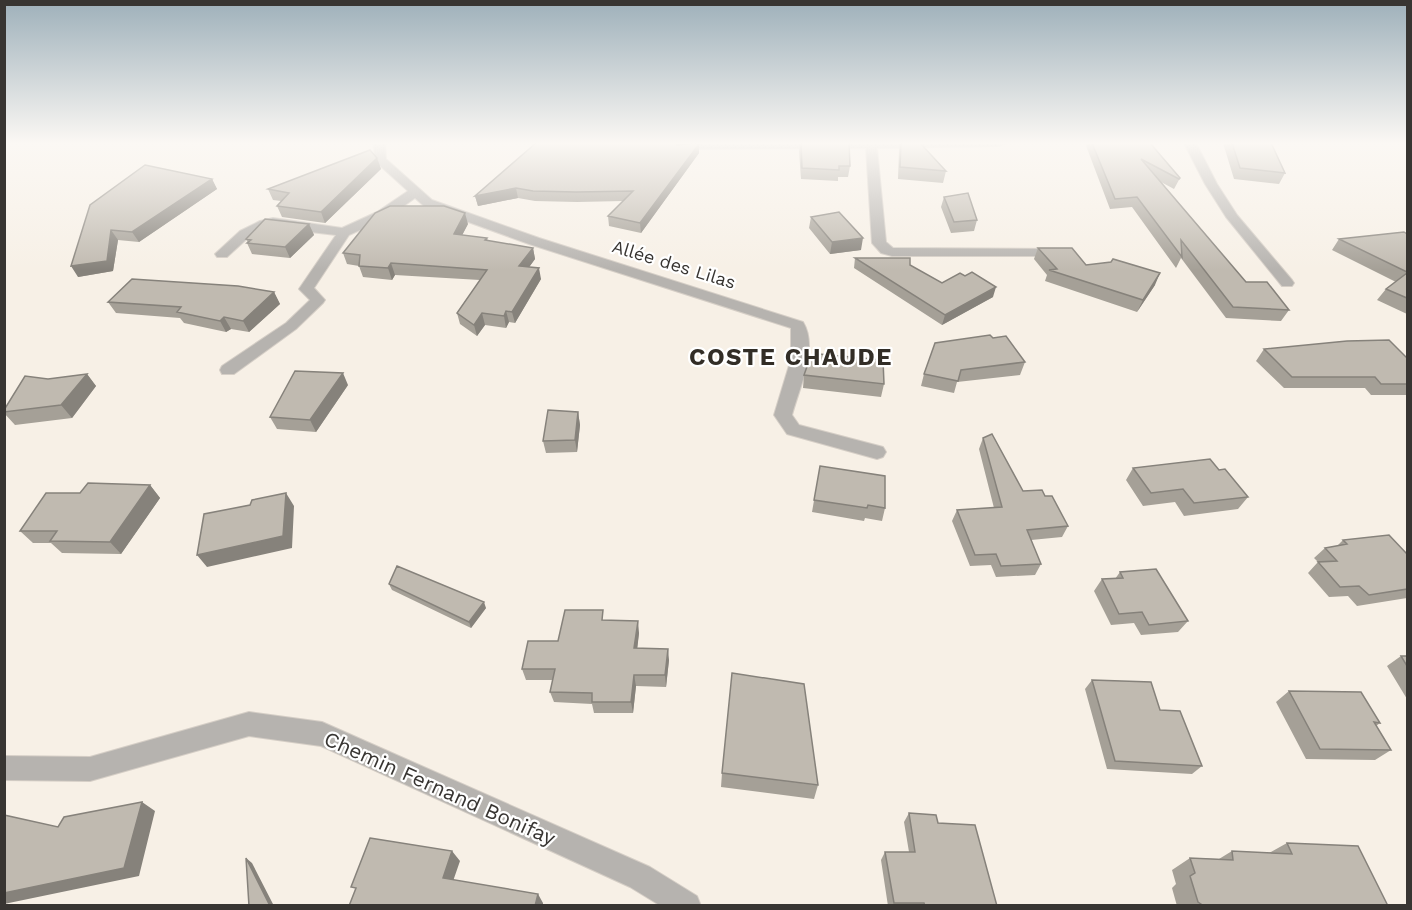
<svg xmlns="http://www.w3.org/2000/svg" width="1412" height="910" font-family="'Work Sans',sans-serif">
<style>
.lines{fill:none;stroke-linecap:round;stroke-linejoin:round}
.minor-casing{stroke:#d5cec6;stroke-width:2}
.minor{fill:#b6b3af;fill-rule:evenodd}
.wall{fill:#a5a097}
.shaded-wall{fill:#86827b}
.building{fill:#c0bab0;stroke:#86827b;stroke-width:1.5}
.labels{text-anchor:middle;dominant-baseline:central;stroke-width:4.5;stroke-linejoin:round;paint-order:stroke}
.street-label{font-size:18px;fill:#383532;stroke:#fff}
.near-street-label{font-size:21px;fill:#383532;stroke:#fff}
.district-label{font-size:24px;font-weight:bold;letter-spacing:1.5px;fill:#322d26;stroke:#fff}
</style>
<rect width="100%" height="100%" fill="#f7f0e6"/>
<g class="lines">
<defs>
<path id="minor" d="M373,143H385L386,159L432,200L539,238L803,322C819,348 799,388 792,415L799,425L883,447L886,452L883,457L877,459L787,434L774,415L791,359V328L529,244L424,206L415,198L387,218L349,235L314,288L325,300L323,303L296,329L234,374H222L220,370L222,366L286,323L310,300L299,289L336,235L268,227L250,236L227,257H217L215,254L240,231L260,221L273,218L342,228L377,212L408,191L376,162Z
M1005,143L999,146L877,148L886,242L893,248L1060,249L1067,253L1065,256H892L881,253L872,243L866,148L674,149L668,146L673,143Z
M1184,143H1196L1217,184L1237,215L1292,280L1294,283L1292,286H1282L1226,217L1205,184Z
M249,712L322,722L331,726L650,867L697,896L701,906H661L630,887L321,746L249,736L90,781L4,780V756L90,757Z"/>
</defs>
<use href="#minor" class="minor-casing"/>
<use href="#minor" class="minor"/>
</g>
<path class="wall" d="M800,143L850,166L848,177H838V181L801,179L799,151Z
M900,143H920L946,171L943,183L898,179L899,150Z
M1085,143H1150L1180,178L1174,189L1161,182L1246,282L1289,310L1281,321L1226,318L1181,258L1176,268L1132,207L1110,209Z
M1223,143H1270L1285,173L1279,184L1234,179Z
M677,144L699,153L641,233L609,226L608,216L623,201L577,202L535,201L518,198L478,206L475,196Z
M377,158L381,169L325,223L282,217L277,206L281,201L273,200L268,189Z
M212,179L217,189L139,242L118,240L113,271L78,277L90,205Z
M944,197L977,220L974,231L951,233L941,207Z
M811,217L861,250L830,254L809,228Z
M309,224L314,235L290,258L252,254L247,243H248L246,239Z
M468,224L462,235L487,238L488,241L533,248L535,259L529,267L541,279L515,323L509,322L506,328L485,325L477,336L460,324L457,313L480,280L395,275L392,280L363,277L359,266L347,264L343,253Z
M1407,234V314L1377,300L1386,289L1396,282L1332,250L1339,239Z
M1038,248L1086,265L1155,285L1137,312L1045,281L1047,275L1034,259Z
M855,258L910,265L942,283L965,276L993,297L942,325L854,268Z
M274,292L280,304L249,332L231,329L226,332L184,323L180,318L116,313L108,302Z
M993,338L1025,362L1020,375L957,382L954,393L921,386L924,374Z
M1264,349L1407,358V395H1371L1365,388H1284L1256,361Z
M87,374L96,386L72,418L15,425L4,413V410L48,379Z
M804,375L884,384L881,397L803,388Z
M348,385L316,432L277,429L270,417Z
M578,412L580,425L577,452L546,453L543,441Z
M983,438L1023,491L1045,496L1068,526L1062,537L1031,540L1041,564L1035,575L996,577L991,565L970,566L952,521L957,510L994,508L979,449Z
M820,466L885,508L882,521L865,518L864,521L812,512Z
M1133,468L1219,470L1248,497L1238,509L1184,516L1175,502L1143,506L1126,480Z
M150,485L160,498L121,554L62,553L51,543H33L20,531L80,493Z
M1343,540L1407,554V598L1357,606L1348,596L1329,597L1308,573L1318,562L1314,558L1325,548L1337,546Z
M1120,572L1188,621L1178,632L1141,635L1134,623L1111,625L1094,591L1102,579H1115Z
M389,584L486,608L471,628L392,590Z
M605,620L639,633L637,648L669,660L666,687L636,686L633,713H594L592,704L554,702L550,692L553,680H526L522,669L558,641Z
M1401,656H1407V699L1387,666Z
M1092,680L1160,710L1202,766L1192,774L1107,769L1085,689Z
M1289,691L1380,723L1376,726L1391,750L1375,760L1306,759L1276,702Z
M722,773L818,785L814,799L721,787Z
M909,813L938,823L997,906H888L881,860L885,852H909L904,822Z
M1287,843L1388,906H1177L1172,888L1176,884L1172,870L1190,858L1219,859L1232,851L1269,853Z"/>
<path class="shaded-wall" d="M699,144V153L641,233L640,223Z
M377,158L381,169L325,223L321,212Z
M212,179L217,189L139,242L132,232Z
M516,188L518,198L478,206L475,196Z
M465,213L468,224L457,245L454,234Z
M309,224L314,235L290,258L285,247Z
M111,230L118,240L113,271L78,277L71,266Z
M863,238L861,250L830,254L832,242Z
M533,248L535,259L522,277L519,266Z
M391,263L395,275L392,280L388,268Z
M539,268L541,279L515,323L512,312Z
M1160,273L1155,285L1137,312L1143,300Z
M996,287L993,297L942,325L945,315Z
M274,292L280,304L249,332L243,321Z
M506,311L509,322L506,328L504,316Z
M482,313L485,325L477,336L474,325Z
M224,317L231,329L226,332L220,321Z
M343,373L348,385L316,432L310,420Z
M87,374L96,386L72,418L61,405Z
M578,412L580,425L577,452L575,440Z
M150,485L160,498L121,554L110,542Z
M286,493L294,506L292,548L207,567L197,555Z
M484,602L486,608L471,628L469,622Z
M638,621L639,633L636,660L634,648Z
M668,649L669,660L666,687L665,675Z
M634,675L636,686L633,713L631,702Z
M142,802L155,811L139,876L4,904V893Z
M452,851L460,861L451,887L443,878Z
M246,858L252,863L274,906H270Z
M538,894L543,903V906H535Z"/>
<path class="building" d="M536,143H677V145L697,143L699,144L640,223L608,216L633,191L576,192L533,191L516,188L475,196Z
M801,143H849L850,166H839V170L802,168Z
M901,143H920L946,171L900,167Z
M1092,143H1150L1180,178L1179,179L1141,159L1246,282H1267L1289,310L1233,307L1181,240L1182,257L1137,197L1115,199Z
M1232,143H1270L1272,145L1285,173L1240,168Z
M370,150L377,158L321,212L277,206L289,193L268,189Z
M145,165L212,179L132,232L111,230L107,261L71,266L90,205Z
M968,193L977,220L954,222L944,197Z
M390,206H444L465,213L454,234L487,238L485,240L533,248L519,266L539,268L512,312L506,311L504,316L482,313L474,325L457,313L487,270L391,263L388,268L359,266L360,255L343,253L375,213Z
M839,212L863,238L832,242L811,217Z
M265,219L309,224L285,247L247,243L251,240L246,239Z
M1404,232L1407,234V272L1339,239Z
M1038,248H1072L1086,265L1111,262L1113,259L1160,273L1143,300L1049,270L1057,269Z
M855,258H910V265L942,283L960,273L965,276L972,272L996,287L945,315Z
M1407,273V298L1386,289Z
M132,279L238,286L274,292L243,321L224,317L220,321L177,312L181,307L108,302Z
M990,335L993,338L1006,336L1025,362L961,370L958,381L924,374L935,343Z
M1389,340L1407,358V384H1381L1375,377H1292L1264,349L1347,341Z
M819,354L883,360L884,384L804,375L809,361L818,359Z
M295,371L343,373L310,420L270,417Z
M87,374L61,405L4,412V410L25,376L48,379Z
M548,410L578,412L575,440L543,441Z
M992,434L1023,491L1042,490L1045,496H1052L1068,526L1027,530L1041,564L1001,566L996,554L975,555L957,510L1002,507L983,438Z
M1210,459L1219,470L1225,469L1248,497L1194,503L1183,489L1151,493L1133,468Z
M820,466L885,476V508L868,505L867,508L814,500Z
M88,483L150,485L110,542L50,541L57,531H20L46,493H80Z
M286,493L283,536L197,555L204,514L250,505L252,500Z
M1389,535L1407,554V589L1369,595L1359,586L1340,587L1318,562L1337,561L1325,548L1347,544L1343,540Z
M397,566L484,602L469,622L389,584Z
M1156,569L1188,621L1149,625L1142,612L1119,614L1102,579L1123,578L1120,572Z
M565,610H603L602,620L638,621L634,648L668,649L665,675H634L631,702H592V693L550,692L555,669H522L528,641H558Z
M1401,656H1407V666Z
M732,673L804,684L818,785L722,773Z
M1092,680L1151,682L1160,710L1180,711L1202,766L1115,761Z
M1289,691L1361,692L1380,723L1374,722L1391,750L1320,749Z
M142,802L124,868L4,893V815L58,827L64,817Z
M909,813L936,815L938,823L975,825L997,906H925L924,903H894L885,852H915Z
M370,838L452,851L443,878L538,894L535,906H349L356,888L351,887Z
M1287,843L1358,846L1388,906H1204L1198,902L1190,876L1195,873L1190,858L1233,860L1232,851L1292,854Z
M246,858L270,906H249Z"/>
<linearGradient id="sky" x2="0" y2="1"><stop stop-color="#9eb0ba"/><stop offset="0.53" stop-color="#fbf8f4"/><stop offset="1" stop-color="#fbf8f4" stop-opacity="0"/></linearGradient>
<rect width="1412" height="270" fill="url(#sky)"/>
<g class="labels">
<g class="street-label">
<text transform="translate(674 264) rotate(17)">Allée des Lilas</text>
</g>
<g class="near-street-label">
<text transform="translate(440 788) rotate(24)">Chemin Fernand Bonifay</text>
</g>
<g class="district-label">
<text x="791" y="357">COSTE CHAUDE</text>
</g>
</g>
<rect width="1412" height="910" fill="none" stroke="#383532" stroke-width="12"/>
</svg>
